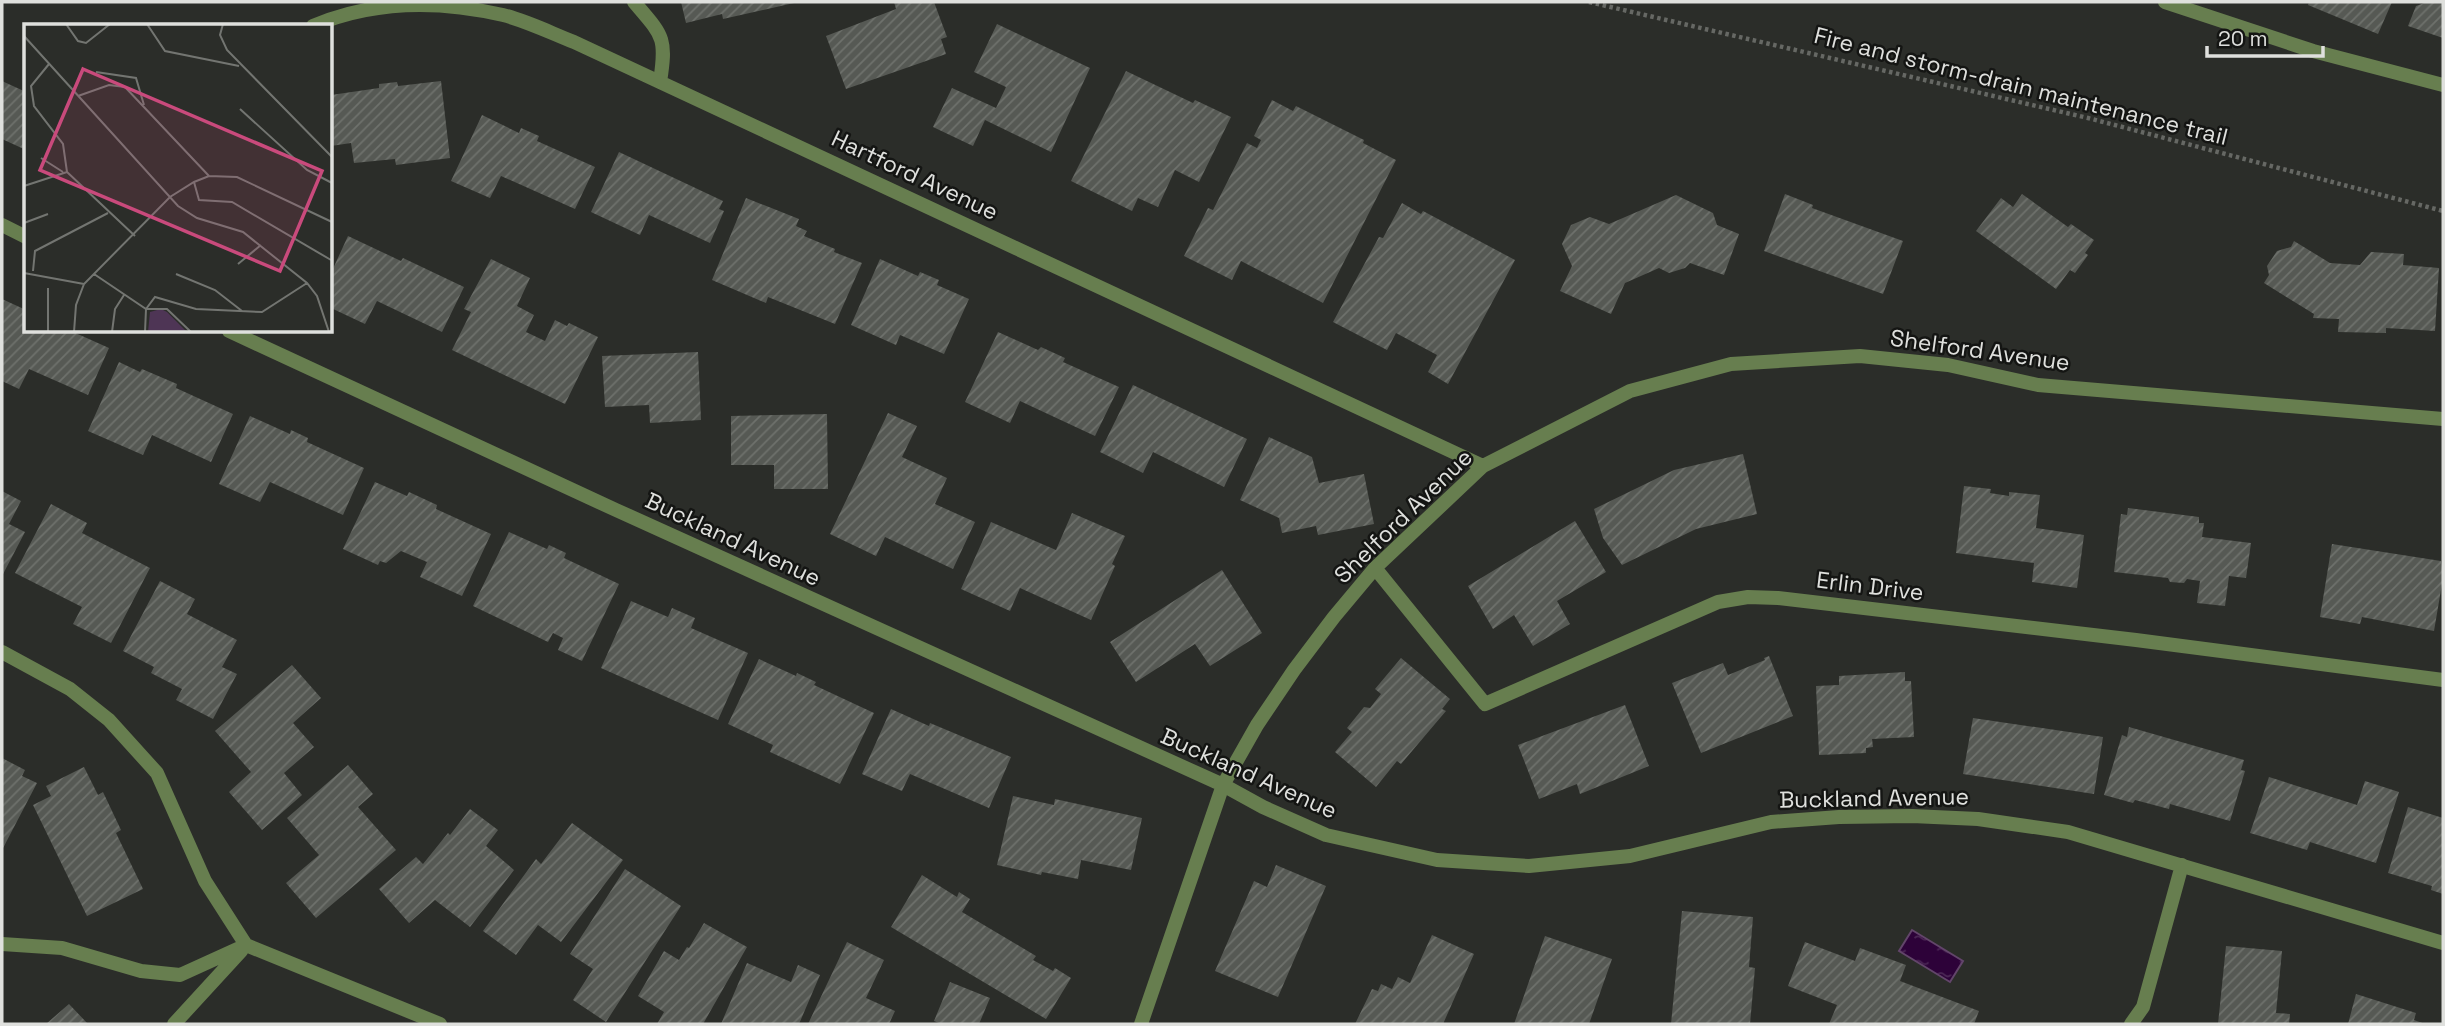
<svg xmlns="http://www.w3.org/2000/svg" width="2445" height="1026" font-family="'Space Grotesk',sans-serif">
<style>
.water{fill:url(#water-ripples);stroke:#62456a;stroke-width:2}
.building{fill:url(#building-hatch)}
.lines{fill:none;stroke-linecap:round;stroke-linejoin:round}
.path{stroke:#666864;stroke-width:4.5;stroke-dasharray:3.5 3.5;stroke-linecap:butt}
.street{stroke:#677e4f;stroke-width:14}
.labels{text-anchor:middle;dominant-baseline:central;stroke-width:5;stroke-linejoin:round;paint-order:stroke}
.street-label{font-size:23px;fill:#dfe0dd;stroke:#141513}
.inset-road{fill:none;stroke:#737571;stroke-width:2}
.view{fill:#c94a7c;fill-opacity:0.15;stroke:#c94a7c;stroke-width:3.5}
.inset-edge{fill:none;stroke:#dfe0dd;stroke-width:3.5}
</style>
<defs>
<pattern id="water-ripples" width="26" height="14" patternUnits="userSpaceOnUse" patternTransform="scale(1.75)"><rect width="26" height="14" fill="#2d0239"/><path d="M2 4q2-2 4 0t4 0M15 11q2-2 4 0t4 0" fill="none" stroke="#4b2755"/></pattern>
<pattern id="building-hatch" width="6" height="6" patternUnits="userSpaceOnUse" patternTransform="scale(1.75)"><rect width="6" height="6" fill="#565954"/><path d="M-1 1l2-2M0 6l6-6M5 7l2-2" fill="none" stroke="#6e716c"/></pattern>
</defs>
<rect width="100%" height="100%" fill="#2b2d29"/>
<path class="water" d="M1912,930L1963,961L1950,982L1899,951Z"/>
<path class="building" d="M681,2H794V3L723,19L722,14L686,23Z
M894,2H934L947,37L941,39L946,54L846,89L826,36L896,9Z
M2309,2H2392L2378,34L2308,5Z
M2427,2H2443V38L2408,26L2416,6Z
M997,24L1090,68L1051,152L985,120L973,146L933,127L952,88L996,108L1006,87L974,72Z
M1126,71L1193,103L1195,100L1231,117L1199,182L1175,170L1158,207L1138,198L1132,211L1071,181Z
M2,81L26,92V150L2,139Z
M441,81L450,158L396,165L395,159L354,163L351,143L331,146V95L379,88V84L397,82L398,86Z
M1272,100L1293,111L1296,106L1364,140L1363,143L1396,160L1323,303L1241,261L1232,280L1184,256L1208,208L1213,210L1247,143L1257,148L1261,140L1254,136Z
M482,115L519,133L521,128L539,136L537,141L595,167L575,209L501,176L490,198L451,181Z
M619,152L723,201L719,209L724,211L710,243L649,215L640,235L591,212Z
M1785,194L1813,205L1812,208L1903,241L1883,294L1764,251Z
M2022,194L2068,227L2071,224L2094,240L2085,253L2088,255L2075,273L2070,270L2056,289L1976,231L2001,198L2013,207Z
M1676,195L1713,213L1717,225L1739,234L1724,275L1690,263L1685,268L1669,273L1659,268L1625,283L1611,314L1560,291L1572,266L1562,244L1571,225L1590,217L1609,224Z
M746,198L799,219L796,226L807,231L804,236L835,249L834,252L862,263L835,324L768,297L766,303L712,280Z
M1402,203L1421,214L1423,211L1515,260L1448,384L1428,372L1437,355L1396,333L1387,350L1333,322L1379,237L1383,238Z
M348,236L401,261L403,258L464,287L442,332L377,301L365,324L331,308V273Z
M2294,241L2330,263L2360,265L2371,252L2404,254L2403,265L2439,268L2435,331L2386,328V333L2338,332L2339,319L2313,318L2314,314L2264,283L2269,275L2267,266L2277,251L2291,247Z
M491,259L530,278L517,306L534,315L526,332L545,341L555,320L567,326L569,323L598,337L565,404L452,350L471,312L464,309Z
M880,259L918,276L920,272L939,280L937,285L969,299L944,354L900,335L896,345L851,325Z
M2,299L26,310V331H71L109,348L88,395L29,369L19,389L2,381Z
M998,332L1038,350L1041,347L1065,358L1063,362L1119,387L1095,436L1020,401L1010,423L965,402Z
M698,352L701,420L650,423L649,405L605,407L602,356Z
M119,362L140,372L142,369L177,384L176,388L233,414L211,462L152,435L143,455L88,431Z
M1133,385L1247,439L1224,487L1153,452L1143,473L1100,452Z
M888,413L917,426L902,457L947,478L935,504L975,522L953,569L885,537L876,556L830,534Z
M827,414L828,489H774V465H731V416Z
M250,416L290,434L291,430L308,438L307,442L364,468L343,515L270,482L260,502L219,484Z
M1269,437L1312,457L1319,483L1364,474L1374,524L1318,535L1316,526L1282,533L1279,518L1240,500Z
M1743,454L1757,514L1696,529L1622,565L1603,538L1594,509L1674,470Z
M375,482L407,496L409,492L437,505L436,509L491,534L462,596L420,577L427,562L401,551L386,563L380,561L378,565L343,549Z
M1964,486L1991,489L1990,493L2009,496V492L2040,495L2036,528L2084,535L2077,588L2032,582L2034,563L1956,553Z
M2,491L21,501L9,524L25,532L2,576Z
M51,504L87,523L82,533L150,568L111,643L73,624L82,607L15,573Z
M2128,508L2199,517V523H2204L2202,537L2251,543L2246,578L2229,576L2225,606L2197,603L2200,581L2187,579L2184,583L2170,582L2168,578L2114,572L2121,514L2127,515Z
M1072,513L1125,536L1112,564L1115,566L1091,620L1020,588L1010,611L961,589L991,522L1056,550Z
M1575,521L1606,572L1557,601L1570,624L1533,646L1514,615L1493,629L1468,586Z
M509,532L547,549L549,545L566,553L564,558L619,584L582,661L558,650L563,638L553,633L548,642L473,606Z
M2332,544L2441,561L2443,578L2434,631L2362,617L2360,624L2320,617Z
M1222,570L1262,633L1210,666L1195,644L1136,682L1110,642Z
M160,581L195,599L187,614L237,640L222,667L237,674L213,719L176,700L182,689L151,673L154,667L123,651Z
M631,601L668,617L672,608L695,618L691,628L748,653L718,720L601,668Z
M1769,656L1793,716L1701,753L1672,683L1723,663L1728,675L1765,660L1764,658Z
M1401,658L1450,699L1442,709L1446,711L1401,764L1397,761L1376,787L1335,752L1352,732L1347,728L1364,707L1370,708L1381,694L1375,689Z
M759,659L796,676L797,673L816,682L814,685L874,713L840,784L770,752L773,745L728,724Z
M292,665L321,698L293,723L314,747L284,773L302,795L262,830L229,792L251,772L215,731Z
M1905,672V681H1911L1914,737L1872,739L1873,747L1866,748V753L1819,755L1816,686L1839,685V676Z
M1625,705L1649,766L1580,794L1577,784L1539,799L1518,745Z
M891,709L929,726L930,723L1011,757L989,808L910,774L902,791L862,774Z
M1973,718L2103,737L2094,794L1963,774Z
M2129,727L2244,760L2241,770L2245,771L2230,821L2170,804L2169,809L2135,800L2133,803L2104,795L2122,735L2127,737Z
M2,758L25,770L22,776L37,783L2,850Z
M348,765L373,794L358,807L396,850L316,918L286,883L319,855L287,818Z
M84,767L98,795L103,792L121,830L116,833L143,889L87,916L33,805L51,796L46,786Z
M2269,777L2357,805L2365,781L2399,792L2376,863L2310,842L2307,850L2250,833Z
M1013,796L1054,805L1055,799L1142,818L1131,870L1081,860L1078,879L1042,872L1041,875L997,865Z
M2408,807L2443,818V894L2431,890L2432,886L2388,873Z
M470,809L498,830L486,846L514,870L470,927L435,900L409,923L379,889L416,857L423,864L448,833L450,835Z
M572,823L623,860L561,942L538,925L516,955L483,931L536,859L541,864Z
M1276,865L1326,886L1278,997L1215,971L1254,881L1267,887Z
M625,869L681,906L606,1022L573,1000L593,969L570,954Z
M922,875L957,897L959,892L970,899L962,912L1036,956L1033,960L1053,971L1055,968L1071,978L1046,1019L891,927Z
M1682,911L1753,917L1749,967L1755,968L1750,1024H1671Z
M704,923L747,947L703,1024H657L664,1012L638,996L664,951L679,960L687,947L689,948Z
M1432,935L1474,954L1443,1024H1355L1372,989L1378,991L1381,984L1392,989L1398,977L1410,983Z
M1545,936L1612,959L1589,1024H1514Z
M847,942L884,960L866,998L895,1011L889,1024H808Z
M1805,942L1855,961L1860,948L1906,965L1900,981L1979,1011L1974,1024H1829L1837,1005L1788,986Z
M2226,946L2282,951L2276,1013L2290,1014L2289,1024H2218Z
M747,963L791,982L798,965L820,975L799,1024H721Z
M950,982L990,998L979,1024H941L934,1021Z
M2356,994L2416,1013L2414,1020L2425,1024H2348Z
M69,1004L88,1024H46Z"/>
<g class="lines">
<path class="path" d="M1589,2L2088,118L2443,211"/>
<path class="street" d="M634,2C663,36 667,37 660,82
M2165,2L2313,51L2443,85
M313,26C374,0 438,0 503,15C527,21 551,33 574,42L1483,466
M2,225L26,237
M229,331L616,510L1223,785L1263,807L1326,835L1437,860L1529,866L1630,856L1771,822L1839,817L1912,816L1978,819L2068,832L2443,943
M1375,568L1485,704L1718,602L1748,597L1778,598L2136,640L2443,680
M2,652L70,689L109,720L157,773L205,881L246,945L440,1024
M2,944L62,948L141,971L180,975L246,945
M174,1024L241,951
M1141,1024L1223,785L1257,725L1294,670L1334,617L1375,568L1483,466L1630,391L1731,364L1860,356L1948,365L2038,385L2443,419
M2131,1024L2143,1007L2182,865"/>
</g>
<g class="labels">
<g class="street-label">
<text transform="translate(2021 86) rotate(14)">Fire and storm-drain maintenance trail</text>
<text transform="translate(915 175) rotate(25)">Hartford Avenue</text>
<text transform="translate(1980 350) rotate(8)">Shelford Avenue</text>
<text transform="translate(1403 516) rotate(-44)">Shelford Avenue</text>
<text transform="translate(733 539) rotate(25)">Buckland Avenue</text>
<text transform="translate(1870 586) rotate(7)">Erlin Drive</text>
<text transform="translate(1249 773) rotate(24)">Buckland Avenue</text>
<text transform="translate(1874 798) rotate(-1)">Buckland Avenue</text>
</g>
</g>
<g transform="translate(24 24)">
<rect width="308" height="308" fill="#2b2d29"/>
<path d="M137,285L143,288L163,308H124L126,288Z" fill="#4e3555"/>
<path class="inset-road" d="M42,0L54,17L62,19L86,0M123,0L141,27L215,42M199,0L196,11L203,26L308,133M0,12L154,182L173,194L219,208L283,259L293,272L305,308M25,40L7,62L10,82L39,120L43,148L111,212M72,48L112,54L120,81M54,72L85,61L101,63L185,152M216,85L283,146L308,159M17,134L39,148M170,158L175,176L208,178L307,236M0,162L43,148M0,199L24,190M214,240L237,221M9,247L11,227L84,189M0,249L60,260M70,250L122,285H143L167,308M152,250L191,266L218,287M24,264V308M50,308L52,281L60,260L146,173L170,158L185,152L213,153L308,198M88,308L91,285L100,271M121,308L122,285L131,273L172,285L238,288L283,259"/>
<path class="view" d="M59,45L298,147L256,247L16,146Z"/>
<rect width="308" height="308" class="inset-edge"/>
</g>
<rect width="2445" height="1026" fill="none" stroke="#dfe0dd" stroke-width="7"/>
<path d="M2207 46v10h116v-10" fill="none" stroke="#dfe0dd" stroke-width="3.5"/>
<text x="2218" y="46" font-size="21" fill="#dfe0dd" stroke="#141513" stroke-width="5" paint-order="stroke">20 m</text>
</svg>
